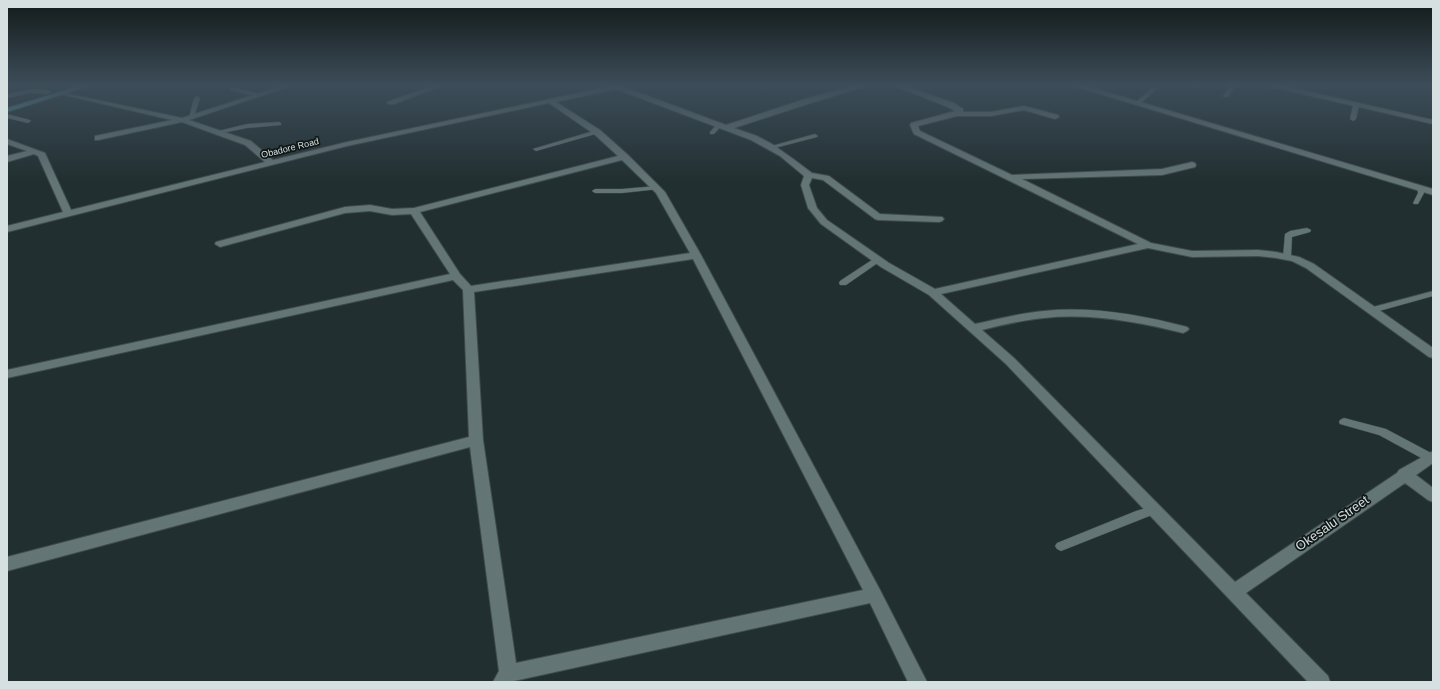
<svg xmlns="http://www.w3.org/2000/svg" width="1440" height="689" font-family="Helvetica,sans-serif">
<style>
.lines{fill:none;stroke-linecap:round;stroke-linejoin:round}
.lane-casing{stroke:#3f4b4c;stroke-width:1}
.street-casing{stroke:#3f4b4c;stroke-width:2}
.primary-casing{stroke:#3f4b4c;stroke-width:2}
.lane{fill:#647576;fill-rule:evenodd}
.street{fill:#647576;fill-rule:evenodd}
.primary{fill:#4c9498;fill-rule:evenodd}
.labels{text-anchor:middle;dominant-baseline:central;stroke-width:3.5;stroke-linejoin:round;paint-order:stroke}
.far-street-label{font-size:9px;fill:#d7e0e0;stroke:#0f1616}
.near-street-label{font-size:13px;fill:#d7e0e0;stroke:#0f1616}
</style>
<rect width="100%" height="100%" fill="#212f30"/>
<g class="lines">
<defs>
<path id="lane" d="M1195,85H1201L1197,88L1194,86Z
M1231,85H1236L1228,97H1224L1223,96Z
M232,87L260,94L261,95L258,97L230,90V88Z
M1153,87L1158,88L1140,104H1136V102Z
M31,89L48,90L51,92L48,94L31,93L7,98V94Z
M197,96L200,98L194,117L189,118L194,98Z
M1356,103L1359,105L1356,119L1353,121L1350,119L1353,105Z
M7,114L30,120L31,121L28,123L7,118Z
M279,122L281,123V125L247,128L217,134L214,132L247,124Z
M718,123L723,124L714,134H710V132Z
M597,130L600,132L599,133L536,151L533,149Z
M815,134L818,136L817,137L771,149L768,147Z
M657,186L659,187V189L622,193H595L592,191L595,189H622Z
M1420,186L1423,188L1424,193L1418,204H1414L1413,203L1418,193L1417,188Z
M1307,228L1311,230L1310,232L1292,237L1291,257L1287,259H1284L1283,257L1285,234L1290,231Z
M875,258H878L882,260L846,285H840L839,283L840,281Z
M1433,291V296L1372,313L1368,310L1369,308Z
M1344,418L1386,429L1433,454V459L1429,461L1425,460L1379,435L1340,424L1339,422L1340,420Z
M1153,506L1157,507L1159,510L1157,513L1061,551L1057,549L1055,546L1057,543L1136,511Z"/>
<path id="street" d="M284,85H293L189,120L251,141L273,160L347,142L616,85H628L624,87L726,125L808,98L857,85H867L866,86L814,102L734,128L757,136L772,144L792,158L812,173L829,176L880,214L942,217L944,219L942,221L939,222L878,220L875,219L823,180L812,178L809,185L817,208L827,220L889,263L935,289L1138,244L914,134L910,125L911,123L955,111L948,107L895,86L894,85H903L954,103L963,109V112H991L1024,106L1058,115L1059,117L1055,119L1024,110L991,116H957L918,126L920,131L1012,175L1162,169L1192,162L1195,163L1196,165L1195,167L1162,175L1022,179L1151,243L1192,251L1258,250L1276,252L1299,257L1314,264L1433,348V358L1429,357L1306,268L1292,261L1276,258L1258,256L1192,257L1148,248L941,294L975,324C998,319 1021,313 1044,311C1092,306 1141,315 1187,327L1189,329L1187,331L1183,333C1138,322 1091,313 1044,318C1023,320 1002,325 982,330L1014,358L1235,582L1397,473L1399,470L1433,451V463L1416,475L1433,488V502L1428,500L1405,483L1246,593L1328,676L1330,682H1308L1006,364L929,295L881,267L821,224L808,208L801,185L804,176L780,156L751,140L616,89L556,102L600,130L628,155L665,192L701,255L880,590L927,682H908L870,603L514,681L513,682H493L499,671L470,447L7,571V557L469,437L463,290L453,280L7,378V370L450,274L411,214L392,215L370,211L345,213L220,247L215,244L216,242L345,207L370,205L392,209L414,208L618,156L594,134L549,103L347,146L7,232V226L63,212L38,156L34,154L7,162V156L27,151L7,144V139L45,153L71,210L265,162L245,145L182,122L98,140H95V136L172,120L60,94V92L182,118ZM622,160L656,193L690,253L471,286L460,274L420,212ZM693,259L863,590L516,663L483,440L474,292Z
M435,85H444L394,104H388L387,102Z
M1073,85H1083L1433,189V195L1074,86Z
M1269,85H1280L1433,120V124L1272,87Z"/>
<path id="primary" d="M83,85H92L7,112V108Z"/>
</defs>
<use href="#lane" class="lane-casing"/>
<use href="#street" class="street-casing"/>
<use href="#primary" class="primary-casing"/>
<use href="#lane" class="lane"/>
<use href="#street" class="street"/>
<use href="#primary" class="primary"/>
</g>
<linearGradient id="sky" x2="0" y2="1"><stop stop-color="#121a1a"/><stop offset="0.47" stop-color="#3d4d59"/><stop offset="1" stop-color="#3d4d59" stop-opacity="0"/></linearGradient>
<rect width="1440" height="181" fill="url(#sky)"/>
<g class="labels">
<g class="far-street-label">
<text transform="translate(290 148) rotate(-14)">Obadore Road</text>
</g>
<g class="near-street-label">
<text transform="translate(1332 523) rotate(-35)">Okesalu Street</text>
</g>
</g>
<rect width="1440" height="689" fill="none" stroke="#d7e0e0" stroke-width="16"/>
</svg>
